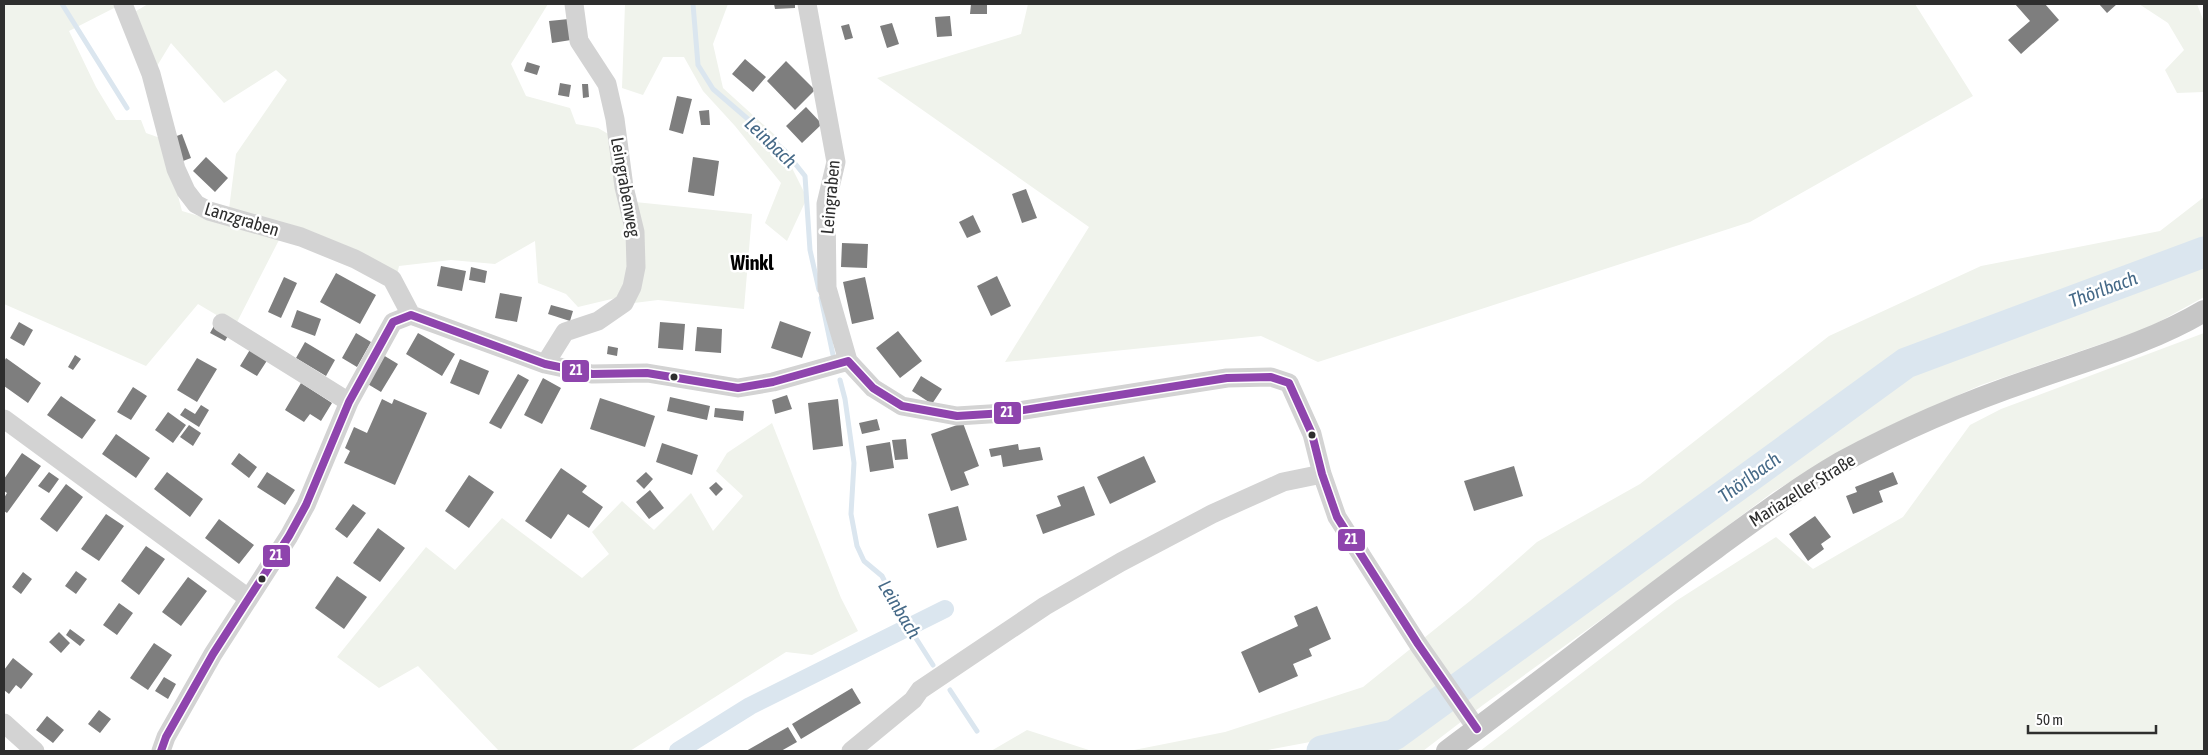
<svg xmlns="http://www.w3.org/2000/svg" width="2208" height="755" font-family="'Asap Condensed',sans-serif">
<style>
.green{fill:#f0f3ec}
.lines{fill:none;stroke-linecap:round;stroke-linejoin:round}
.stream{stroke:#dbe6ef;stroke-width:5}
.canal{stroke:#dbe6ef;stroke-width:18}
.river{stroke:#dbe6ef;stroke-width:31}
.building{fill:#7e7e7e}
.minor{stroke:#d3d3d3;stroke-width:19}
.major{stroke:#c6c6c6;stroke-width:22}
.bus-1-casing{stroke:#fff;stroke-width:11}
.bus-1{stroke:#8e44ad;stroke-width:8}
.bus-dot{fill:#2e2e2e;stroke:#fff;stroke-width:2}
.labels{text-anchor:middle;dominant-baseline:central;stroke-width:5;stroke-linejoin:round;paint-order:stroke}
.street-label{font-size:18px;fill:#2e2e2e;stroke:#fff}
.water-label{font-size:19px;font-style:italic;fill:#456987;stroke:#fff}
.quarter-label{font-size:20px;font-weight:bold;fill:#000;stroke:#fff}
.line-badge{stroke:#fff;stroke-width:2}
.badge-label{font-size:14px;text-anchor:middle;font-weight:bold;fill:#fff}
</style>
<rect width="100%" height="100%" fill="#fff"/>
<path class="green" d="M4,4H117L118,6L69,31L96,87L116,120H141L146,133L163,139L182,211L279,240L235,326L198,304L146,366L4,304Z
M148,4H548L511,64L526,96L570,108L576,124L598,128L610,135L625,211L630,280L620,297L578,307L566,294L538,283L535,241L495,264L451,260L399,266L397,275L229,209L236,154L287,80L276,70L224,103L171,43L157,66L131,14Z
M625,4H728L713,44L723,88L776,136L807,198L787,241L765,223L781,183L735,126L703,91L684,57H663L643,95L622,88Z
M1028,4H1915L1973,96L1750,222L1318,362L1261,336L1005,362L1089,227L877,78L1021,34Z
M2139,4H2197L2204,22V92L2177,93L2165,70L2184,50L2168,23Z
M2204,197V240L2112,276L1925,344L1849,389L1385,728L1262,751H1129L1225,732L1363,687L1470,601L1537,542L1640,484L1829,336L1981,266L2160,231Z
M635,202L752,214L744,309L658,300L634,303L637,288Z
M2204,263V297L2148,328L1981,385L1876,432L1773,492L1620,606L1483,705L1423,751H1355L1397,739L1486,678L1884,392L1964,345Z
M2204,333V751H1480L1676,601L1776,537L1813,569L1903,517L1970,425L2001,409Z
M772,423L841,598L858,631L812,655L786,652L630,751H499L418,666L379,688L337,657L426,547L455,570L502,518L582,578L609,554L592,532L622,501L654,530L691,493L713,531L743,496L716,471L727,453Z
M1027,730L1092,751H991Z"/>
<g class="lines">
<path class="stream" d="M62,4L127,108
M693,4L698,65L713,89L785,151L805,176L810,250L819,290
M821,298L833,355
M840,380L845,399L854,463L851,514L857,546L864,561L882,576L905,621L933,665
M950,690L977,731"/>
<path class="canal" d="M678,751L750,706L945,609"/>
<path class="river" d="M1322,751L1394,735L1906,363L2204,252"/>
</g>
<path class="building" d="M774,4H795V8L775,9Z
M971,4H987V14H970Z
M2015,4H2045L2059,20L2021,54L2008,40L2030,21Z
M2099,4H2117L2107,13Z
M950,16L952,36L937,37L935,17Z
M569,19L571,40L552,43L549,21Z
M892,23L899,44L887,48L880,26Z
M849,24L853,38L845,40L841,26Z
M745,59L766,77L753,92L732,74Z
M786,61L815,90L795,110L767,81Z
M527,62L540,66L537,75L524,71Z
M560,83L571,85L569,97L558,95Z
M582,84H588L589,97L583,98Z
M677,96L692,99L683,134L669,130Z
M806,107L822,124L802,143L786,126Z
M709,110L710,125H701L699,111Z
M182,134L191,158L183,161L174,137Z
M206,157L228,178L215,192L193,171Z
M693,157L719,161L714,196L688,192Z
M1026,189L1037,218L1022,223L1012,194Z
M973,215L981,232L967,238L959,222Z
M842,243L868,244L867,268L841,267Z
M441,266L466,271L462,291L437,286Z
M471,267L487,271L485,283L469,280Z
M336,273L376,295L360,324L320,302Z
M997,276L1011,306L991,316L977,286Z
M284,277L297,283L281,318L268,312Z
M865,277L874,319L852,324L843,282Z
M500,293L522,297L517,322L495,318Z
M551,305L573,311L570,321L548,314Z
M297,310L321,319L315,336L291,327Z
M780,321L811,332L802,358L771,348Z
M19,322L33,330L24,346L10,338Z
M660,322L685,324L683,350L658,348Z
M214,326L229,334L225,341L210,333Z
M697,327L722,329L721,353L695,351Z
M898,331L922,361L900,378L876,348Z
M356,333L371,342L357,367L342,358Z
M418,333L455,354L442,376L406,354Z
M305,342L335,360L326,376L296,358Z
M608,346L618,348L617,356L607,354Z
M251,348L268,359L257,376L240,366Z
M75,355L81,359L73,370L68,367Z
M383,355L398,364L381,392L366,383Z
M6,358L41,383L28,403L4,386V362Z
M197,358L217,369L197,402L177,390Z
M460,359L489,371L479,395L450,383Z
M518,374L529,380L501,429L489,423Z
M921,376L942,389L932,404L912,391Z
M543,378L561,388L542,424L524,415Z
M301,383L332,403L321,421L310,414L304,422L285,410Z
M133,387L147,396L131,420L117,412Z
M787,395L792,409L775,414L772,400Z
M61,396L96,420L82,439L47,415Z
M670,397L710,406L707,420L667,411Z
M600,398L655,416L645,447L590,429Z
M382,399L392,404L394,399L427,413L395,485L344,463L350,451L345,448L354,427L367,433Z
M838,399L843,446L813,450L808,403Z
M201,405L209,410L199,427L180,415L185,408L195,414Z
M715,408L744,411L743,421L714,417Z
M168,412L186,425L173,443L155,430Z
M877,419L880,430L862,434L859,423Z
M963,423L979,466L964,472L969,485L951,491L931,434Z
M189,425L201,433L193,446L180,437Z
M116,434L150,458L136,478L102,454Z
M906,439L908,459L895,460L892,440Z
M890,442L894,468L870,472L866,446Z
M662,443L698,455L692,475L656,462Z
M1018,444L1019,450L1040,447L1043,460L1003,467L1001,455L991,457L989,449Z
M22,453L41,466L7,513L4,511V498L7,493L4,491V479Z
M239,453L257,467L249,478L231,464Z
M1144,456L1156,482L1110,504L1097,477Z
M1514,466L1523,496L1474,511L1464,481Z
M561,468L587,486L582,492L603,507L589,528L568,514L551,539L525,521Z
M49,472L59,479L49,493L38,486Z
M167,472L203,499L190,517L154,489Z
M267,472L295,490L285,505L257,487Z
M646,472L653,479L644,489L636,481Z
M1893,472L1898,484L1879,491L1883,502L1853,514L1846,496L1857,492L1855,487Z
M469,475L494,492L469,528L445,511Z
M716,482L723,489L716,496L709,488Z
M66,484L83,497L57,532L40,519Z
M1084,486L1095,515L1043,534L1036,515L1061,506L1057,496Z
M650,490L664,508L649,519L636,502Z
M353,504L366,513L347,538L335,529Z
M958,506L967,540L937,548L928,514Z
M106,514L124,526L99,561L81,549Z
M1815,516L1831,537L1821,544L1824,549L1808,561L1789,534Z
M219,519L254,545L239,564L205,538Z
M378,528L405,548L380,582L353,563Z
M146,546L165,559L139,595L121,581Z
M76,571L87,579L76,594L65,586Z
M23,572L32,579L21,594L12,587Z
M337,576L367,597L344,629L315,608Z
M188,577L207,591L181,626L162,612Z
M119,603L133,613L117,635L103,625Z
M1317,606L1331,639L1309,649L1312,656L1293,664L1298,676L1259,693L1241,652L1298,626L1294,616Z
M70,629L85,640L80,646L66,635Z
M59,632L70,643L61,653L49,642Z
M154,643L172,655L148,690L130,678Z
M13,658L33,674L21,689L16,685L9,694L4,690V670Z
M164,677L176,684L168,699L155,691Z
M852,688L861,703L801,739L792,724Z
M99,710L111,719L100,733L88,724Z
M47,716L64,730L53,743L36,730Z
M788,727L797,742L781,751H746Z"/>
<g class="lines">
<path class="minor" d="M123,4L151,74L176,169L186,191L196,204L209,211L301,237L355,259L392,279L411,315
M807,4L836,162L826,204L827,288L848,361
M222,323L349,402
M545,364L565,332L598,321L624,303L632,287L636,267L635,232L624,187L615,119L607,84L579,41L574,4
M4,419L248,598
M4,723L35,751
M161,751L166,737L213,654L289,536L306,505L349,402L393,322L411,315L545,364L592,374L647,373L738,388L773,382L848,361L873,388L902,406L957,416L1005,413L1227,378L1271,377L1289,383L1312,434L1322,474L1337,517L1418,644L1477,729
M851,751L913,700L920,690L1045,606L1121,562L1212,514L1283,482L1322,474"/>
<path class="major" d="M1447,751C1537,685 1625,614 1716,548C1756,519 1797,488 1840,463C1901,430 1966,402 2031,380C2090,359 2150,343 2204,311"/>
<defs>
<path id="bus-1" d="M161,751L166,737L213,654L289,536L306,505L349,402L393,322L411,315L545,364L592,374L647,373L738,388L773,382L848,361L873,388L902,406L957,416L1005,413L1227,378L1271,377L1289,383L1312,434L1322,474L1337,517L1418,644L1477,729"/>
</defs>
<use href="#bus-1" class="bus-1-casing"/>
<use href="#bus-1" class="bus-1"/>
</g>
<g class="bus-dot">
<circle cx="674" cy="377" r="4.5"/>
<circle cx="1312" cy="435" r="4.5"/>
<circle cx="262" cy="579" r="4.5"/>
</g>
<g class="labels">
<g class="street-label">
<text transform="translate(626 187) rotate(80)">Leingrabenweg</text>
<text transform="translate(830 197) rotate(-85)">Leingraben</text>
<text transform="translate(242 219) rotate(17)">Lanzgraben</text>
<text transform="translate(1802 490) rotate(-32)">Mariazeller Straße</text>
</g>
<g class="water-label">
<text transform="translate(771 142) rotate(44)">Leinbach</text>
<text transform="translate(2103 289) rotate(-20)">Thörlbach</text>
<text transform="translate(1749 477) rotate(-36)">Thörlbach</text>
<text transform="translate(900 609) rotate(59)">Leinbach</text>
</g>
<g class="quarter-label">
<text x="752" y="262">Winkl</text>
</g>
</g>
<g class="line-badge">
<rect x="561" y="359" width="29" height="24" rx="5" fill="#8e44ad"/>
<rect x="993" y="401" width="29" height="24" rx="5" fill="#8e44ad"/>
<rect x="1337" y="528" width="29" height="24" rx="5" fill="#8e44ad"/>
<rect x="262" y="544" width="29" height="24" rx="5" fill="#8e44ad"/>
</g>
<g class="badge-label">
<text x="576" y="375">21</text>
<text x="1007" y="417">21</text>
<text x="1351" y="544">21</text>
<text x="276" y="560">21</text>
</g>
<rect width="2208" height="755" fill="none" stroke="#2e2e2e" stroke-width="10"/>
<path d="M2028 725v8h128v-8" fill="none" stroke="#2e2e2e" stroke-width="2.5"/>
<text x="2036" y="725" font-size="15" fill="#2e2e2e" stroke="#ffffff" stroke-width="4" paint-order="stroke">50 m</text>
</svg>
